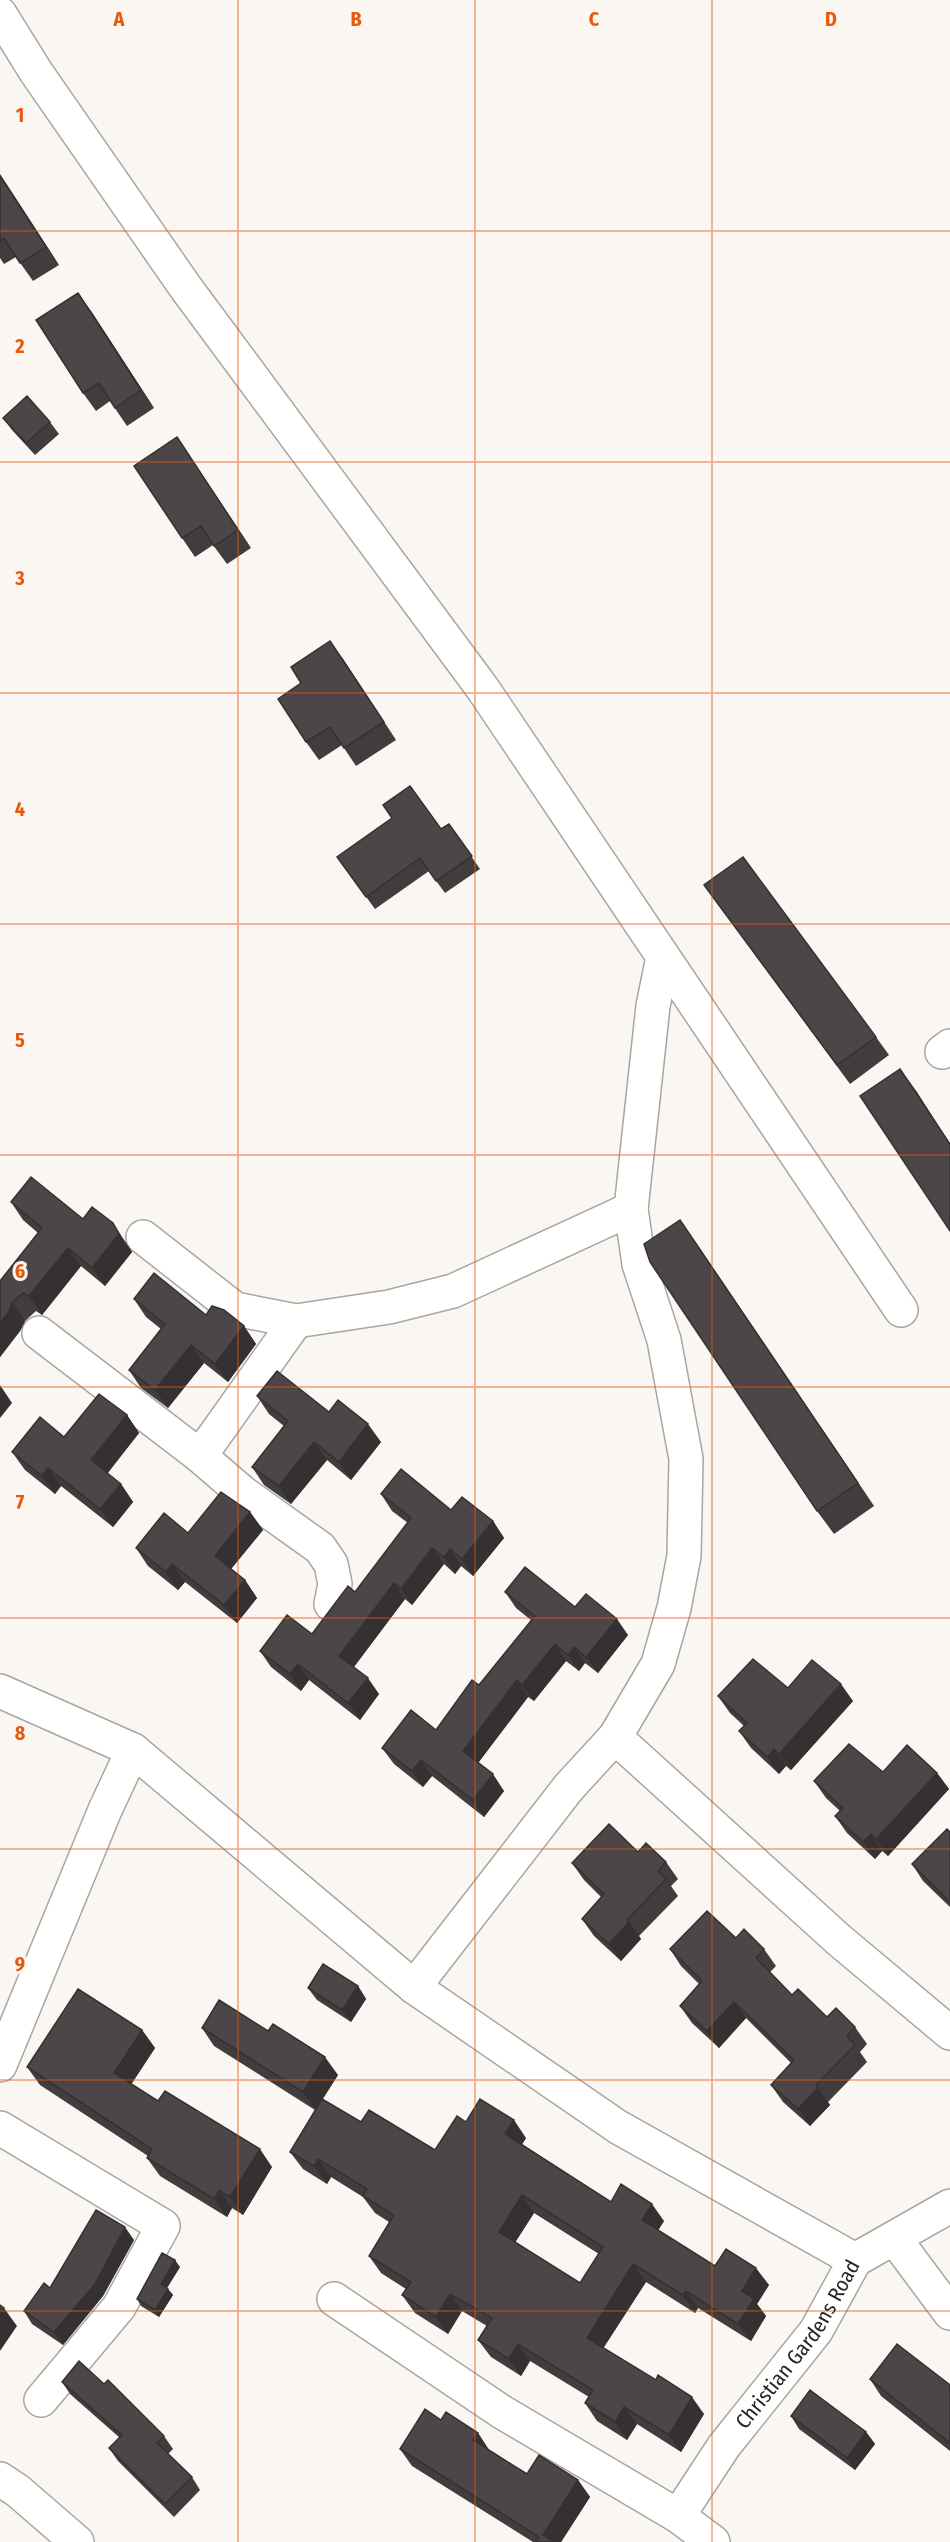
<svg xmlns="http://www.w3.org/2000/svg" width="950" height="2542" font-family="'Fira Sans Condensed',sans-serif">
<style>
.lines{fill:none;stroke-linecap:round;stroke-linejoin:round}
.minor-casing{stroke:#a8a6a1;stroke-width:36}
.minor{stroke:#fff;stroke-width:33}
.wall{fill:#413c3e;fill-rule:evenodd}
.shaded-wall{fill:#353132}
.building{fill:#4c4648;stroke:#353132;stroke-width:1.5;fill-rule:evenodd}
.grid{fill:none;stroke:#e8590c;stroke-width:1.5;stroke-opacity:0.55}
.labels{text-anchor:middle;dominant-baseline:central;stroke-width:6;stroke-linejoin:round;paint-order:stroke}
.street-label{font-size:21px;fill:#272624;stroke:#faf7f2}
.grid-label{font-size:20px;text-anchor:middle;font-weight:bold;fill:#e8590c;stroke:#faf7f2;stroke-width:6;stroke-linejoin:round;paint-order:stroke}
</style>
<rect width="100%" height="100%" fill="#faf7f2"/>
<g class="lines">
<defs>
<g id="minor">
<path d="M0,14L36,72L186,288L483,689L901,1310"/>
<path d="M942,1052L950,1046"/>
<path d="M143,1237L235,1309L296,1321L389,1307L453,1291L631,1209"/>
<path d="M39,1333L200,1456L243,1493L320,1548L331,1564L335,1584L331,1604"/>
<path d="M200,1456L296,1321"/>
<path d="M0,1691L133,1750L414,1987L618,2127L855,2260"/>
<path d="M615,1737L839,1940L950,2033"/>
<path d="M414,1987L569,1787L615,1737L658,1664L674,1608L684,1556L686,1459L664,1340L639,1264L631,1209L653,1006L663,957"/>
<path d="M0,2065L105,1810L133,1750"/>
<path d="M0,2128L163,2226L119,2307L41,2400"/>
<path d="M895,2239L950,2313"/>
<path d="M334,2299L502,2412L678,2516L713,2542"/>
<path d="M0,2479L18,2491L77,2542"/>
<path id="s1" d="M678,2516L724,2446L816,2331L855,2260L950,2206"/>
</g>
</defs>
<use href="#minor" class="minor-casing"/>
<use href="#minor" class="minor"/>
</g>
<path class="wall" d="M0,174L59,265L33,281L16,257L4,264L0,258Z
M91,311L154,408L127,426L110,401L96,411L83,393Z
M3,418L50,422L59,434L35,455L12,430Z
M177,437L251,548L227,564L213,545L195,557L182,538Z
M343,659L396,740L356,766L342,745L319,760L306,742Z
M449,824L480,869L445,893L429,871L375,909L337,857L441,829Z
M704,885L876,1037L889,1055L850,1084Z
M11,1202L83,1219L125,1242L132,1252L105,1286L81,1266L42,1315L36,1311L25,1321L20,1331L0,1357V1281L38,1233L23,1220Z
M696,1243L874,1506L834,1534L817,1511Z
M134,1299L206,1315L244,1326L256,1344L228,1382L204,1363L168,1408L141,1388L129,1370L161,1329L146,1317Z
M257,1396L329,1412L381,1442L351,1480L327,1460L291,1504L264,1485L252,1467L284,1426L269,1414Z
M127,1415L139,1433L107,1473L121,1484L133,1502L113,1527L61,1486L55,1494L25,1470L12,1452L64,1437Z
M381,1494L451,1510L493,1521L504,1538L473,1576L461,1566L455,1574L444,1564L412,1605L405,1599L354,1667L379,1694L360,1720L309,1680L301,1691L271,1667L260,1651L312,1634L355,1592L408,1523L392,1511Z
M250,1512L263,1530L231,1569L245,1580L257,1598L237,1623L185,1582L178,1590L148,1566L136,1548L188,1533Z
M505,1592L575,1607L628,1635L598,1673L585,1663L579,1671L566,1661L534,1701L528,1697L478,1763L504,1791L484,1817L432,1776L423,1787L394,1764L382,1748L436,1730L479,1685L531,1620L516,1608Z
M718,1696L853,1701L791,1770L786,1766L779,1774L751,1748L739,1731L744,1726L730,1713Z
M883,1772L937,1773L949,1789L888,1856L882,1851L875,1859L847,1833L835,1816L840,1811L826,1798L814,1781Z
M950,1832V1907L923,1881L912,1864Z
M638,1852L666,1862L678,1879L671,1886L678,1896L639,1936L641,1939L621,1961L594,1936L582,1919L601,1897L584,1880L572,1863Z
M736,1938L764,1949L776,1966L770,1972L792,1995L827,2017L855,2027L867,2044L860,2052L867,2062L828,2102L830,2105L810,2126L783,2102L771,2085L791,2063L746,2018L719,2048L692,2023L680,2006L699,1984L681,1966L670,1949Z
M358,1986L366,1999L351,2022L317,2000L308,1988Z
M202,2028L338,2075L322,2099L361,2122L435,2150L466,2122L526,2138L522,2144L611,2202L664,2221L658,2230L715,2266L769,2285L757,2304L766,2316L751,2341L698,2308L695,2313L646,2282L603,2348L704,2414L681,2452L637,2424L627,2440L597,2421L585,2403L589,2397L530,2361L521,2376L491,2357L478,2340L487,2326L462,2311L448,2334L415,2313L402,2295L406,2289L381,2273L369,2256L389,2222L375,2213L363,2197L331,2177L327,2184L303,2169L290,2152L315,2110L214,2046ZM534,2213L599,2254L580,2283L515,2242Z
M142,2030L155,2048L131,2084L158,2101L272,2167L243,2215L232,2208L227,2217L160,2176L147,2158L148,2156L40,2085L27,2067Z
M134,2240L103,2296L63,2345L32,2324L24,2311L50,2288Z
M180,2267L167,2288L173,2295L159,2317L141,2306L137,2299Z
M870,2379L950,2385V2451L881,2396Z
M62,2382L164,2436L173,2449L168,2454L192,2477L200,2490L174,2517L118,2461L109,2448L120,2438L70,2394Z
M791,2416L866,2432L875,2444L855,2470L799,2429Z
M441,2420L478,2433L489,2450L527,2474L578,2480L590,2497L561,2542H533L412,2466L400,2449Z"/>
<path class="shaded-wall" d="M0,174L59,265L46,247Z
M78,293L91,311L154,408L141,390Z
M177,437L251,548L238,530Z
M330,641L343,659L396,740Z
M900,1069L917,1092L950,1144Z
M680,1220L696,1243L874,1506L858,1483Z
M113,1223L132,1252L105,1286L92,1268Z
M68,1248L81,1266L42,1315L29,1296Z
M12,1303L25,1321L20,1331L0,1357V1323Z
M244,1326L256,1344L228,1382L215,1364Z
M191,1345L204,1363L168,1408L155,1390Z
M0,1385L12,1403L0,1418Z
M127,1415L139,1433L104,1478L91,1460Z
M368,1424L381,1442L351,1480L339,1462Z
M314,1442L327,1460L291,1504L279,1486Z
M48,1468L61,1486L55,1494L42,1476Z
M121,1484L133,1502L113,1527L100,1509Z
M250,1512L263,1530L227,1574L215,1556Z
M493,1521L504,1538L473,1576L462,1559Z
M432,1548L444,1564L412,1605L401,1589Z
M450,1549L461,1566L455,1574L444,1557Z
M172,1564L185,1582L178,1590L166,1572Z
M245,1580L257,1598L237,1623L224,1605Z
M394,1583L405,1599L350,1672L339,1656Z
M617,1619L628,1635L598,1673L586,1657Z
M555,1644L566,1661L534,1701L522,1685Z
M574,1647L585,1663L579,1671L568,1655Z
M298,1664L309,1680L301,1691L290,1674Z
M368,1678L379,1694L360,1720L348,1703Z
M517,1680L528,1697L475,1767L463,1751Z
M841,1684L853,1701L791,1770L779,1754Z
M774,1749L786,1766L779,1774L767,1757Z
M421,1760L432,1776L423,1787L412,1771Z
M937,1773L949,1789L888,1856L876,1839Z
M493,1774L504,1791L484,1817L473,1800Z
M871,1834L882,1851L875,1859L863,1842Z
M629,1922L641,1939L621,1961L609,1944Z
M358,1986L366,1999L351,2022L342,2010Z
M734,2002L746,2018L719,2048L707,2031Z
M142,2030L155,2048L127,2091L114,2073Z
M325,2057L338,2075L316,2110L303,2092Z
M818,2088L830,2105L810,2126L798,2109Z
M514,2120L526,2138L518,2151L505,2134Z
M260,2149L272,2167L243,2215L230,2197Z
M318,2159L331,2177L327,2184L314,2166Z
M219,2190L232,2208L227,2217L214,2199Z
M522,2195L534,2213L511,2249L499,2232Z
M652,2204L664,2221L654,2237L642,2220Z
M125,2227L134,2240L103,2296L63,2345L54,2332Z
M175,2260L180,2267L165,2291L161,2284Z
M633,2264L646,2282L599,2355L587,2338Z
M756,2268L769,2285L757,2304L766,2316L751,2341L738,2324L742,2291Z
M168,2289L173,2295L159,2317L155,2310Z
M686,2291L698,2308L695,2313L683,2295Z
M450,2294L462,2311L448,2334L436,2317Z
M4,2308L17,2326L0,2351V2314Z
M518,2344L530,2361L521,2376L509,2359Z
M692,2397L704,2414L681,2452L669,2435Z
M624,2407L637,2424L627,2440L615,2422Z
M866,2432L875,2444L855,2470L847,2458Z
M478,2433L489,2450L485,2457L473,2440Z
M578,2480L590,2497L561,2542H548L543,2535Z"/>
<path class="building" d="M0,176L46,247L20,263L4,238L0,241Z
M78,293L141,390L115,408L99,383L83,393L36,320Z
M27,396L50,422L26,443L3,418Z
M177,437L238,530L214,546L201,526L182,538L134,466Z
M330,641L384,722L344,748L330,727L306,742L278,699L301,683L291,667Z
M410,786L441,829L449,824L472,856L436,881L420,858L366,897L337,857L392,818L383,805Z
M743,857L876,1037L837,1065L704,885Z
M900,1069L950,1144V1231L860,1096Z
M31,1177L83,1219L92,1207L113,1223L119,1234L92,1268L68,1248L29,1296L23,1293L12,1303L8,1313L0,1323V1281L42,1228L11,1202Z
M680,1220L858,1483L817,1511L650,1262L644,1244Z
M154,1273L206,1315L212,1306L224,1310L244,1326L215,1364L191,1345L155,1390L129,1370L165,1324L134,1299Z
M277,1371L329,1412L338,1400L368,1424L339,1462L314,1442L279,1486L252,1467L288,1421L257,1396Z
M99,1394L127,1415L91,1460L121,1484L100,1509L48,1468L42,1476L12,1452L40,1417L64,1437Z
M401,1469L451,1510L462,1497L493,1521L462,1559L450,1549L444,1557L432,1548L401,1589L394,1583L339,1656L368,1678L348,1703L298,1664L290,1674L260,1651L287,1615L312,1634L348,1586L355,1592L411,1518L381,1494Z
M221,1492L250,1512L215,1556L245,1580L224,1605L172,1564L166,1572L136,1548L164,1513L188,1533Z
M525,1567L575,1607L586,1594L617,1619L586,1657L574,1647L568,1655L555,1644L522,1685L517,1680L463,1751L493,1774L473,1800L421,1760L412,1771L382,1748L411,1710L436,1730L472,1680L479,1685L535,1616L505,1592Z
M753,1659L788,1688L812,1660L841,1684L779,1754L774,1749L767,1757L739,1731L747,1723L718,1696Z
M849,1744L883,1772L907,1745L937,1773L876,1839L871,1834L863,1842L835,1816L843,1808L814,1781Z
M609,1824L638,1852L646,1843L666,1862L658,1871L666,1879L627,1920L629,1922L609,1944L582,1919L604,1894L572,1863Z
M947,1829L950,1832V1902L912,1864Z
M707,1911L736,1938L744,1929L764,1949L756,1958L792,1995L798,1989L827,2017L836,2008L855,2027L847,2036L855,2045L816,2085L818,2088L798,2109L771,2085L794,2060L734,2002L707,2031L680,2006L702,1981L670,1949Z
M323,1964L358,1986L342,2010L308,1988Z
M78,1989L142,2030L114,2073L158,2101L165,2091L260,2149L230,2197L219,2190L214,2199L147,2158L152,2149L27,2067Z
M219,2000L268,2031L273,2024L325,2057L303,2092L202,2028Z
M322,2099L361,2122L369,2110L435,2150L457,2116L466,2122L480,2099L514,2120L505,2134L611,2202L621,2184L652,2204L642,2220L715,2266L726,2249L756,2268L742,2291L754,2299L738,2324L686,2291L683,2295L633,2264L587,2338L656,2380L658,2375L692,2397L669,2435L624,2407L615,2422L585,2403L593,2390L518,2344L509,2359L478,2340L492,2318L450,2294L436,2317L402,2295L411,2282L369,2256L394,2215L363,2196L367,2189L318,2159L314,2166L290,2152ZM522,2195L603,2247L580,2283L499,2232Z
M96,2210L125,2227L95,2284L54,2332L24,2311L44,2283L50,2288Z
M162,2253L175,2260L161,2284L168,2289L155,2310L137,2299Z
M0,2305L4,2308L0,2314Z
M897,2344L950,2385V2443L870,2379Z
M79,2361L104,2384L108,2380L164,2436L157,2443L192,2477L165,2504L109,2448L122,2435L62,2382Z
M810,2390L866,2432L847,2458L791,2416Z
M425,2409L441,2420L446,2412L478,2433L473,2440L527,2474L539,2455L578,2480L543,2535L554,2542H536L539,2537L400,2449Z"/>
<path class="grid" d="M238,0V2542M475,0V2542M712,0V2542M0,231H950M0,462H950M0,693H950M0,924H950M0,1155H950M0,1387H950M0,1618H950M0,1849H950M0,2080H950M0,2311H950"/>
<g class="labels">
<g class="street-label">
<text stroke="none"><textPath href="#s1" startOffset="210">Christian Gardens Road</textPath></text>
</g>
</g>
<g class="grid-label">
<text x="119" y="26">A</text>
<text x="356" y="26">B</text>
<text x="594" y="26">C</text>
<text x="831" y="26">D</text>
<text x="20" y="122">1</text>
<text x="20" y="353">2</text>
<text x="20" y="585">3</text>
<text x="20" y="816">4</text>
<text x="20" y="1047">5</text>
<text x="20" y="1278">6</text>
<text x="20" y="1509">7</text>
<text x="20" y="1740">8</text>
<text x="20" y="1971">9</text>
</g>
</svg>
